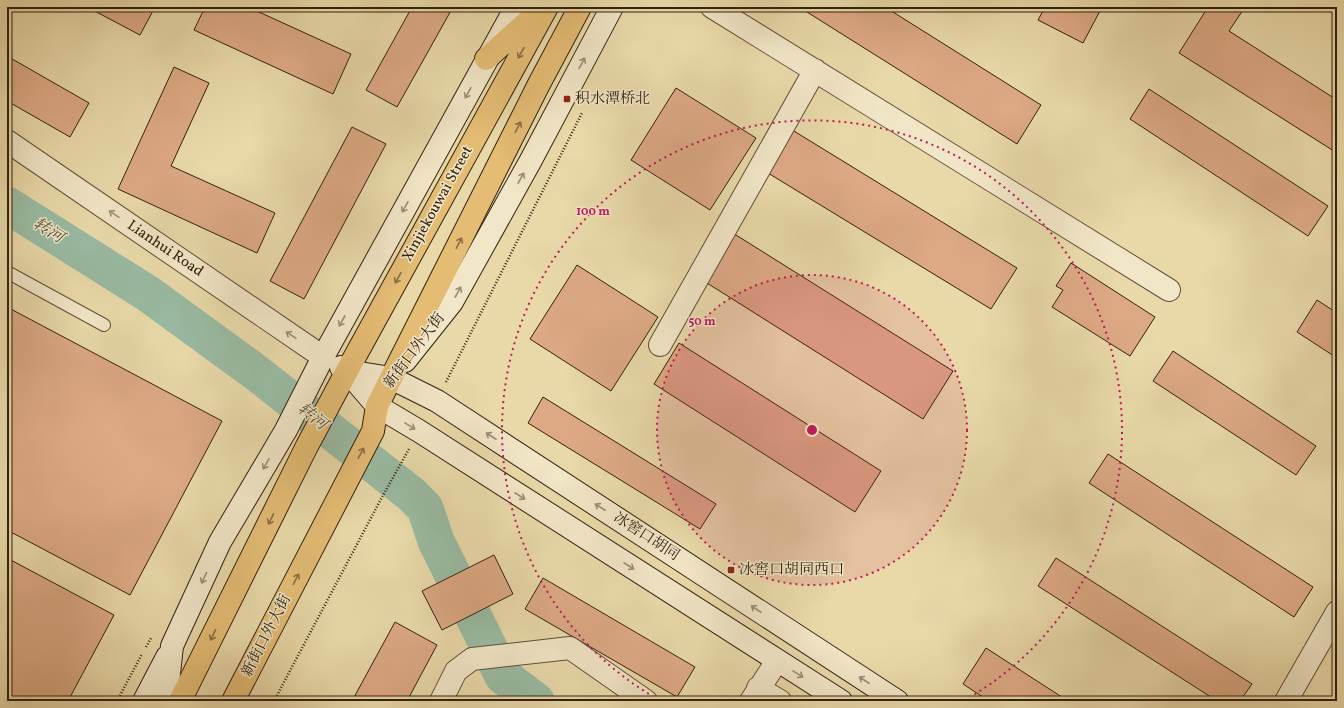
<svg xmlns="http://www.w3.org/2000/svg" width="1344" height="708" font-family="Vollkorn,'Noto Serif SC',serif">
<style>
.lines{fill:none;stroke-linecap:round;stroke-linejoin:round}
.river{stroke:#99bba3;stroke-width:37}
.building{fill:#dca984;stroke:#31210f}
.lane-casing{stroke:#5f4f36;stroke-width:14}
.street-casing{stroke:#5f4f36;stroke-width:24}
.secondary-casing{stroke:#31210f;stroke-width:24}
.primary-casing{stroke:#31210f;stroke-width:24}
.path{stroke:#31210f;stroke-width:2.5;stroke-dasharray:1 2;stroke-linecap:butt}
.lane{stroke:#f1e6c7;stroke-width:12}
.street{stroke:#f1e6c7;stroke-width:22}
.secondary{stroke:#f1e6c7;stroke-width:22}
.primary{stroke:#e4bc74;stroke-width:22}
.oneway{stroke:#8a6e42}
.oneway2{stroke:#9b8d74}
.ring{fill:none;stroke:#c2185b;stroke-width:2;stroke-dasharray:2 4}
.poi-dot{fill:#8f2418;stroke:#f1e6c7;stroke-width:1.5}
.labels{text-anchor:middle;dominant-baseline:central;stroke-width:3;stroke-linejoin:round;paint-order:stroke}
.poi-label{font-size:15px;fill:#31210f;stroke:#f1e6c7;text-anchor:start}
.street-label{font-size:15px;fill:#31210f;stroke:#f1e6c7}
.water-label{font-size:16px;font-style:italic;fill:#504f3b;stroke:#f1e6c7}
.centre{fill:#c2185b;stroke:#f1e6c7;stroke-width:2}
.ring-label{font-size:12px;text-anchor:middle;font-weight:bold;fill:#c2185b;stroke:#f1e6c7;stroke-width:3;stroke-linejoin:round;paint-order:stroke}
</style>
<rect width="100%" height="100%" fill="#e9d9a9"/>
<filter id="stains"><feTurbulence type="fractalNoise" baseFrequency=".005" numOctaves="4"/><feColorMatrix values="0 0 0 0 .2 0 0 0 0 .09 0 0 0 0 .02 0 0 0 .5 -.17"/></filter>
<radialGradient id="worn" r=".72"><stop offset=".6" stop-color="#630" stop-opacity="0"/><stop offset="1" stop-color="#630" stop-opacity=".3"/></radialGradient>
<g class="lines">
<path class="river" d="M7,205L147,293L254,371L411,494L425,508L436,541L503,676L536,701"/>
</g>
<path class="building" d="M87,7H155L140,35Z
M205,7H248L351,54L333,94L194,30Z
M412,7H453L397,107L366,90Z
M799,7H885L1041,105L1017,144Z
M1045,7H1102L1083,43L1038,20Z
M1208,7H1245L1229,31L1337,100V153L1179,53Z
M7,56L89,103L70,137L7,101Z
M174,67L209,83L171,166L275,213L257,253L118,189Z
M676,88L756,138L710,210L631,160Z
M1149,89L1328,206L1308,236L1130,119Z
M352,127L386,144L304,299L270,281Z
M789,128L1017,268L991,309L763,170Z
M728,230L953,371L923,419L699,278Z
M1071,263L1155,317L1130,356L1052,307L1063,290L1056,286Z
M577,265L658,317L611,391L530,339Z
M1317,300L1337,313V358L1297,332Z
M7,307L222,421L130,595L7,530Z
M679,343L881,471L855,512L654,384Z
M1173,351L1316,446L1296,475L1153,381Z
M543,397L716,504L700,529L528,423Z
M1108,454L1313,587L1294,617L1089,483Z
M494,555L513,594L442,630L422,591Z
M7,558L114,615L68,701H7Z
M1056,558L1252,684L1240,701H1217L1038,586Z
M543,578L695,667L677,697L525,609Z
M395,622L437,645L407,701H352Z
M986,648L1068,701H989L963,684Z"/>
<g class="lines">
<defs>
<path id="lane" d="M7,272L104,325"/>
<path id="street" d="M712,7L1169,290
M7,141L323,357
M660,345L815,70
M758,688L780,701
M441,701L456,671L472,659L570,648L646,701
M751,701L777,661
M1286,701L1337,612"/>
<path id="secondary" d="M405,361L452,302L531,160L612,7
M341,367L347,371L377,406L419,431L841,701
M347,371L391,378L437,401L897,701
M144,701L167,657
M166,701L172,646L220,542L286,430L323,357L516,7"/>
<path id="primary" d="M486,59L537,13
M180,701L307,446L347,371L547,7
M233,701L373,431L377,406L539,84L580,7"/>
</defs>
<use href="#lane" class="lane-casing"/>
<use href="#street" class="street-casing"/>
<use href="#secondary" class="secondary-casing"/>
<use href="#primary" class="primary-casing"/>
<path class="path" d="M446,382L582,113
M146,647L151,638
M117,701L142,654
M274,701L381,499L409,449"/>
<use href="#lane" class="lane"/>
<use href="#street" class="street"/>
<use href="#secondary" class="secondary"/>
<use href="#primary" class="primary"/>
</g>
<defs><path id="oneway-shaft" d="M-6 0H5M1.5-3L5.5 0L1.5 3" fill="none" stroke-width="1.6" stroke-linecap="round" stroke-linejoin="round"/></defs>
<g class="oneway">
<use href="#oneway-shaft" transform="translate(521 53) rotate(119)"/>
<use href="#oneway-shaft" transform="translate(518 127) rotate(-63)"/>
<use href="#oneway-shaft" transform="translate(459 243) rotate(-63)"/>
<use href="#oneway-shaft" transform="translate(398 278) rotate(119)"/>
<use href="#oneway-shaft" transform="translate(361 453) rotate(-62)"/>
<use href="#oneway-shaft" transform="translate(271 519) rotate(116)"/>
<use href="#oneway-shaft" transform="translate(296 579) rotate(-63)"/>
<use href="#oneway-shaft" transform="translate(213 635) rotate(116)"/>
</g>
<g class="oneway2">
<use href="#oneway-shaft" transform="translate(582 63) rotate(-62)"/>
<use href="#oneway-shaft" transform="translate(468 93) rotate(119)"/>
<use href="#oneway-shaft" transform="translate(521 178) rotate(-61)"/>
<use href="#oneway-shaft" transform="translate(405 207) rotate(119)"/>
<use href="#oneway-shaft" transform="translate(114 214) rotate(-146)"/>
<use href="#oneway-shaft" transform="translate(458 292) rotate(-61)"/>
<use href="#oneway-shaft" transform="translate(342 321) rotate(119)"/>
<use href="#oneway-shaft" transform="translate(291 335) rotate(-146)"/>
<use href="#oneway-shaft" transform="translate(410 426) rotate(31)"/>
<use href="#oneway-shaft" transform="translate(491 436) rotate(-147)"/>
<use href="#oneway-shaft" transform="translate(266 464) rotate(120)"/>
<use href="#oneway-shaft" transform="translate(520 496) rotate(33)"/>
<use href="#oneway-shaft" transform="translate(600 507) rotate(-147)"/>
<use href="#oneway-shaft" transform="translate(629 566) rotate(33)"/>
<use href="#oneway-shaft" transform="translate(204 578) rotate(115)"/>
<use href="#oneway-shaft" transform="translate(756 609) rotate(-147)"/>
<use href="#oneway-shaft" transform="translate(798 674) rotate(32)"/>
<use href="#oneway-shaft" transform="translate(864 680) rotate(-147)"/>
</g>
<circle cx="812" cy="430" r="155" fill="#c2185b" fill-opacity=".12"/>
<g class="ring">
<circle cx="812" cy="430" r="155"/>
<path d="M659 700A310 310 0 1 1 965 700"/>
</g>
<g class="poi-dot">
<rect x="563" y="95" width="8" height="8" rx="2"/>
<rect x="727" y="566" width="8" height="8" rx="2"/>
</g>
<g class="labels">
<g class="poi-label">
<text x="575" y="99">积水潭桥北</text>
<text x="739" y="570">冰窖口胡同西口</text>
</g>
<g class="street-label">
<text transform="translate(438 204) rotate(-61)">Xinjiekouwai Street</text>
<text transform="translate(165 249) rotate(34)">Lianhui Road</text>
<text transform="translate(415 351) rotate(-53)">新街口外大街</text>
<text transform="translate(646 537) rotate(33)">冰窖口胡同</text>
<text transform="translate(267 636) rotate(-63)">新街口外大街</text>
</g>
<g class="water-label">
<text transform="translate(48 231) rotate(32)">转河</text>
<text transform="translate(312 417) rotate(38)">转河</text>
</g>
</g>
<circle cx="812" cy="430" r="6" class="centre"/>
<g class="ring-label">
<text x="593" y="215">100 m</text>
<text x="702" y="325">50 m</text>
</g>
<rect width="1344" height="708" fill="none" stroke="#e9d9a9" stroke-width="24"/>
<rect x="8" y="8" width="1328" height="692" fill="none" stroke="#31210f" stroke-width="2"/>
<rect x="12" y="12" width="1320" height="684" fill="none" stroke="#31210f"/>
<rect width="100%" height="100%" filter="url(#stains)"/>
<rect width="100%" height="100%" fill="url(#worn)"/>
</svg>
